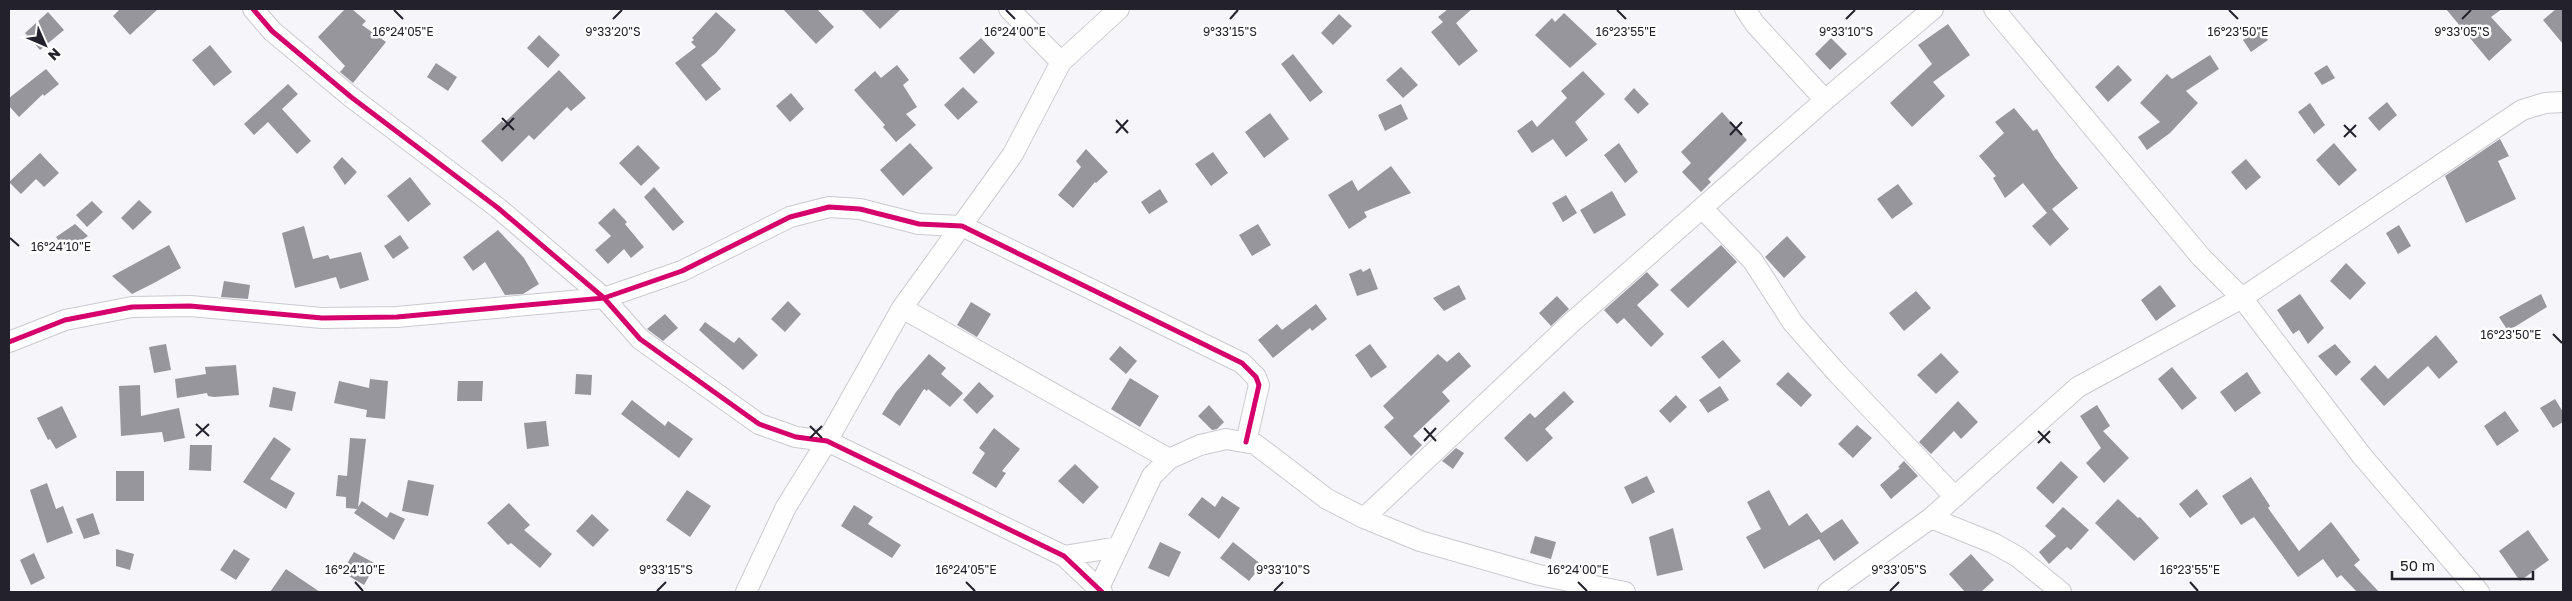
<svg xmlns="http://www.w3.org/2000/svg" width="2572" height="601" font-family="'Golos Text',sans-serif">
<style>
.building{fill:#97969c}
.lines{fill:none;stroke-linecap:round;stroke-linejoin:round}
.minor-casing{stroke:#cbcad1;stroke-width:22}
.minor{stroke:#fefefe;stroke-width:20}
.cycleway-casing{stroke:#fff;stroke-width:8}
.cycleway{stroke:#d6006c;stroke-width:5}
.ticks{fill:none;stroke:#22212c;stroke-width:2}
.ticks-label{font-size:12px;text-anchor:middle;fill:#22212c;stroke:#fff;stroke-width:5;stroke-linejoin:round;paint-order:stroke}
</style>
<rect width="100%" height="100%" fill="#f6f6fa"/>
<path class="building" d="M120,9H158L130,35L113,16Z
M345,9H352L366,21L362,25L386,42L353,83L340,72L345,66L318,37Z
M783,9H817L834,27L816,44Z
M861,9H901L880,29Z
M1448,9H1472L1456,23L1478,51L1459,66L1431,32L1443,22L1438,17Z
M2446,9H2502L2491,17L2512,40L2489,61Z
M2556,9H2563V44L2543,20Z
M48,12L64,30L40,50L25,33Z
M716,12L736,30L716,53L701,65L721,89L706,101L675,63L696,47L691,42L694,40L692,38Z
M1564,13L1597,44L1570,68L1535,35L1552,18L1555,22Z
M1339,14L1352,26L1333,45L1321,33Z
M1948,24L1970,55L1933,82L1945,96L1912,127L1890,103L1932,64L1918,45Z
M2260,28L2268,40L2251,52L2243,40Z
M539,35L560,55L548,68L527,48Z
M981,38L995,53L974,74L959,58Z
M1831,38L1847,54L1830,70L1815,54Z
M210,45L232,72L214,86L192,60Z
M1293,54L1323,92L1310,102L1281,64Z
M2210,55L2219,69L2186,91L2198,103L2170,133L2147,150L2138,137L2160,122L2140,103L2167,74L2172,79Z
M436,63L457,77L448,91L427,77Z
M897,65L909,80L903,85L917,107L906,114L916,125L896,142L883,127L885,125L854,90L875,71L881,78Z
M2118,65L2132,80L2108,102L2095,87Z
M2327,65L2335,78L2322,85L2314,73Z
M1401,67L1418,85L1403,98L1386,80Z
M46,69L59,84L44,96L43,94L19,117L9,106V98Z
M559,70L586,98L571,111L567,107L534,140L529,135L502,162L481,141L502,121L504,123Z
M1583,71L1605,94L1575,122L1588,140L1566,157L1553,139L1532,153L1517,131L1532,120L1537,127L1567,98L1561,91Z
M288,84L298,94L282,109L311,141L297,154L268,122L254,135L244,124Z
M963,87L978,102L958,120L944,105Z
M1634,88L1649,104L1638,114L1624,99Z
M791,93L804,109L790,122L776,106Z
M2387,102L2397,115L2379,131L2368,118Z
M2310,103L2325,125L2314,134L2298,112Z
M1401,104L1408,119L1385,131L1378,115Z
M2014,108L2033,131L2037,129L2055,158L2078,188L2052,209L2069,229L2050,246L2032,226L2047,213L2023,183L2005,198L1993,178L1996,176L1979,156L2004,133L1995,122Z
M1722,112L1747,140L1708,179L1711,182L1701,192L1682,172L1691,163L1681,152Z
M1270,113L1289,139L1264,158L1245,132Z
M2500,139L2509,156L2498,161L2516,199L2466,223L2445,176Z
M910,143L933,168L903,196L880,170Z
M1619,143L1638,172L1625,183L1604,155Z
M2334,143L2357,170L2339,186L2316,160Z
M638,145L660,168L641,186L619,163Z
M1086,149L1108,172L1096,183L1095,182L1073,208L1058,195L1081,167L1076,161Z
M1213,152L1228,173L1211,186L1195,164Z
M40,153L59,173L44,187L36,179L21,194L9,182Z
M342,157L357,172L345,185L333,167Z
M2246,159L2261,177L2246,190L2231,172Z
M1391,166L1411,193L1364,212L1367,217L1349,229L1328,195L1352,180L1358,191Z
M410,177L431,204L408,222L387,196Z
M1898,184L1913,204L1892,219L1877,199Z
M654,187L684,222L673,231L644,197Z
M1160,189L1168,202L1149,214L1141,202Z
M1612,191L1626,215L1594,234L1580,210Z
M1566,195L1577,213L1563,222L1552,203Z
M139,200L152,212L133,230L121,218Z
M92,201L103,212L87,227L76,215Z
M614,208L627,222L625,224L644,247L631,258L624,249L608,264L595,250L611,236L598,223Z
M75,224L88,236L66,251L56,237Z
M1258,224L1271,245L1252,256L1239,235Z
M2399,225L2411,246L2398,254L2386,233Z
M304,226L313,259L328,255L330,259L361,252L369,280L340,289L336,277L295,288L282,233Z
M498,230L524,258L539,284L523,294L505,295L485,262L473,271L463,257Z
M400,235L409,248L393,259L384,246Z
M1787,236L1806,257L1784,278L1765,257Z
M169,245L181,268L152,284L132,294L112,276Z
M1721,245L1737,262L1688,308L1670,290Z
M2346,263L2366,283L2350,300L2330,281Z
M1370,268L1378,289L1357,296L1349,274L1361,269L1363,272Z
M1647,272L1659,285L1637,305L1664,334L1651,347L1624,318L1617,324L1604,310Z
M224,281L250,285L248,299L221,297Z
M1459,285L1466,299L1444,311L1433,298Z
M2160,285L2176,306L2156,321L2141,300Z
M1916,291L1931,308L1904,331L1889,313Z
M2300,294L2324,328L2308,344L2299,330L2293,334L2277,310Z
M2541,294L2547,307L2508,331L2499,317Z
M1557,296L1569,309L1551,326L1539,313Z
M788,301L801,314L785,332L771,319Z
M971,302L991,314L977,337L957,325Z
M1316,304L1327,319L1312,331L1310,328L1273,358L1258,340L1277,324L1282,330Z
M665,314L678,328L663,341L647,329Z
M705,322L734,343L739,337L758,355L743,370L699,330Z
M2436,335L2458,362L2439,379L2428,366L2384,406L2360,379L2375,365L2388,379Z
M1723,340L1741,361L1719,379L1701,357Z
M166,344L171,370L154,373L149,347Z
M1370,344L1387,367L1371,378L1355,355Z
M2335,344L2351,362L2336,376L2318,356Z
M1120,346L1137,361L1126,374L1109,359Z
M1459,352L1471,366L1442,392L1450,401L1413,436L1422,445L1411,456L1384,427L1394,418L1383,406L1438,354L1447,362Z
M1941,353L1959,372L1936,394L1917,375Z
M929,354L946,368L941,374L963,393L950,407L928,389L927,391L924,389L900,426L882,414L896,392Z
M236,365L239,395L214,397L208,396L207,393L177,398L175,379L206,374L205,367Z
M2172,367L2197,398L2182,410L2158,379Z
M1788,372L1812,395L1801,407L1776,384Z
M2247,372L2261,393L2235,412L2220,392Z
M576,374L592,375L591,395L575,394Z
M1130,378L1159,396L1140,427L1111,409Z
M370,379L388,381L385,419L366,417L367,410L334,403L339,381L369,388Z
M458,381H483L482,401H457Z
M979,382L994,396L977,414L963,400Z
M140,385L141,416L179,408L185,438L164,442L162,432L121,436L119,386Z
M1720,386L1729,400L1708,413L1699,400Z
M273,387L296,392L292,411L269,407Z
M1564,391L1574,402L1545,429L1553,438L1527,462L1504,438L1530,413L1535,418Z
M1676,395L1687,407L1670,423L1659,411Z
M2555,399L2563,412V422L2553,428L2540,408Z
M632,400L665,426L668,421L693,439L679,458L621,414Z
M1958,401L1978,422L1961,439L1954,431L1931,454L1919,442Z
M1209,405L1224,422L1217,429L1212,430L1198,416Z
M2097,405L2110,426L2103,431L2129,458L2104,483L2086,463L2101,448L2080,416Z
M62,406L77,437L56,449L50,439L48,440L37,418Z
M2505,411L2519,431L2497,446L2484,426Z
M546,421L549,446L527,449L524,423Z
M1857,425L1872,438L1853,458L1838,444Z
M994,428L1020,449L1002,471L1006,473L996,488L972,473L985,453L979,448Z
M274,437L291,449L270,479L295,493L286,509L243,482Z
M350,438L366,439L358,507L362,501L387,518L390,512L405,519L394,540L354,513L357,509L346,508V497L336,496L338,475L347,476Z
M190,445H212L211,471L189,470Z
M1456,448L1464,453L1453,469L1442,461Z
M1904,461L1918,476L1891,499L1880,485L1900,468L1898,467Z
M2061,461L2078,477L2053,504L2036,488Z
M1075,464L1099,487L1083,504L1058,481Z
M116,471H144V501H116Z
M1647,476L1655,492L1632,504L1624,487Z
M2251,477L2270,506L2268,508L2299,551L2331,522L2360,560L2354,565L2379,592H2357L2341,575L2337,578L2323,559L2298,577L2254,517L2241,525L2222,496Z
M408,480L434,485L428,516L402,511Z
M47,483L56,509L63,506L73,533L47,543L30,490Z
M2197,489L2208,504L2190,518L2179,504Z
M687,490L711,506L690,537L666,520Z
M1769,490L1789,526L1807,513L1821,533L1842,519L1859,543L1834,561L1819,539L1764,569L1746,537L1761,529L1747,502Z
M1222,496L1240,508L1219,539L1188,515L1202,497L1215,507Z
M2118,499L2138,518L2140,517L2159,538L2134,561L2095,523Z
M509,503L530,525L524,530L552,554L540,568L511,543L508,545L487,523Z
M854,505L873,517L868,524L901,545L892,558L841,526Z
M2063,507L2089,530L2071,550L2067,547L2049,564L2039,552L2056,536L2045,526Z
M93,513L100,534L84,539L76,519Z
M592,514L609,530L593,547L576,531Z
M1673,528L1683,570L1657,576L1649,537Z
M2528,530L2549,560L2520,581L2499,551Z
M1535,536L1556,542L1551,559L1530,553Z
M1160,542L1181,552L1169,577L1148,568Z
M1233,542L1262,565L1249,581L1220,558Z
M116,549L134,554L130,570L116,566Z
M234,549L250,559L236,580L220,570Z
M354,552L376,564L364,585L342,572Z
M34,553L45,578L31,585L20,560Z
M1971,554L1994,580L1981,592H1965L1949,574Z
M286,569L320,592H270Z"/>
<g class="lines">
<defs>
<path id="minor" d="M253,9L272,31L351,97L498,208L604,298L640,339L759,424L796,437L827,441L1064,556L1102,592
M1009,9L1061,62
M1745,9L1755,24L1825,100
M1994,9L2201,257L2242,298L2362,456L2479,592
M1702,208L1753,261L1793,323L1837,373L1955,497
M902,308L1169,459
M9,342L65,320L132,307L190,306L322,318L397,317L604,298L682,271L790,217L829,207L860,209L919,224L962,226L1242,363L1256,377L1259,385L1246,442
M1364,518L1571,323L1825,100L1933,9
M1931,518L1993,543L2018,557L2061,592
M1064,556L1118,547
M746,592L786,507L827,441L902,308L1013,154L1061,62L1119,9
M1097,592L1152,476L1169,459L1200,445L1226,439L1255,444L1327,499L1364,518L1420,541L1539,575L1625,592
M1828,592L1931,518L2078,387L2242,298L2522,110L2545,103L2563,102"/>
</defs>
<use href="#minor" class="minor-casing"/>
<use href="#minor" class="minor"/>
<defs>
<path id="cycleway" d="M253,9L272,31L351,97L498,208L604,298L640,339L759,424L796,437L827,441L1064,556L1102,592
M9,342L65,320L132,307L190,306L322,318L397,317L604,298L682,271L790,217L829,207L860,209L919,224L962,226L1242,363L1256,377L1259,385L1246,442"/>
</defs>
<use href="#cycleway" class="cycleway-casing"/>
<use href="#cycleway" class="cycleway"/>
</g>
<path class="ticks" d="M394,10L403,19M1006,10L1015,19M1617,10L1626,19M2229,10L2238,19M613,19L622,10M1230,19L1238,10M1846,19L1855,10M2462,19L2471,10M502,118L514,130M1116,120L1128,133M1730,122L1742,135M2344,125L2356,137M502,130L514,118M1116,133L1128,120M1730,135L1742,122M2344,137L2356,125M10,238L19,246M2553,334L2562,343M196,424L209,436M810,426L822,438M1424,428L1436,441M2038,431L2050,443M196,436L209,424M810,438L822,426M1424,441L1436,428M2038,443L2050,431M355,582L363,591M966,582L975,591M1578,582L1587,591M2190,582L2198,591M657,591L666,582M1274,591L1283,582M1890,591L1899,582"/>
<g class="ticks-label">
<text x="1015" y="36">16°24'00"E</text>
<text x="403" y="36">16°24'05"E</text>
<text x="613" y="36">9°33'20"S</text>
<text x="1230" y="36">9°33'15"S</text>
<text x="1626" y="36">16°23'55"E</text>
<text x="1846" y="36">9°33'10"S</text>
<text x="2238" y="36">16°23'50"E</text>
<text x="2462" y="36">9°33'05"S</text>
<text x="61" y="251">16°24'10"E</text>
<text x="2511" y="339">16°23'50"E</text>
<text x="355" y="574">16°24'10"E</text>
<text x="666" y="574">9°33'15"S</text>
<text x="966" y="574">16°24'05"E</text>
<text x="1283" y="574">9°33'10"S</text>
<text x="1578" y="574">16°24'00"E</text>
<text x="1899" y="574">9°33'05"S</text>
<text x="2190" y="574">16°23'55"E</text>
</g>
<rect width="2572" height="601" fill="none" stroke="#22212c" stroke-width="20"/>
<g transform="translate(45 45) rotate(135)" stroke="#ffffff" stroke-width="4" paint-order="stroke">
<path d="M0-4L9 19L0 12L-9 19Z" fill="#22212c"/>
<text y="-8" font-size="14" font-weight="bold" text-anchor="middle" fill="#22212c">N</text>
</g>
<path d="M2392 571v8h141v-8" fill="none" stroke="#22212c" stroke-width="2.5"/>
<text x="2400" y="571" font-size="15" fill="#22212c" stroke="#ffffff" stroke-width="4" paint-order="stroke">50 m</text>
</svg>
